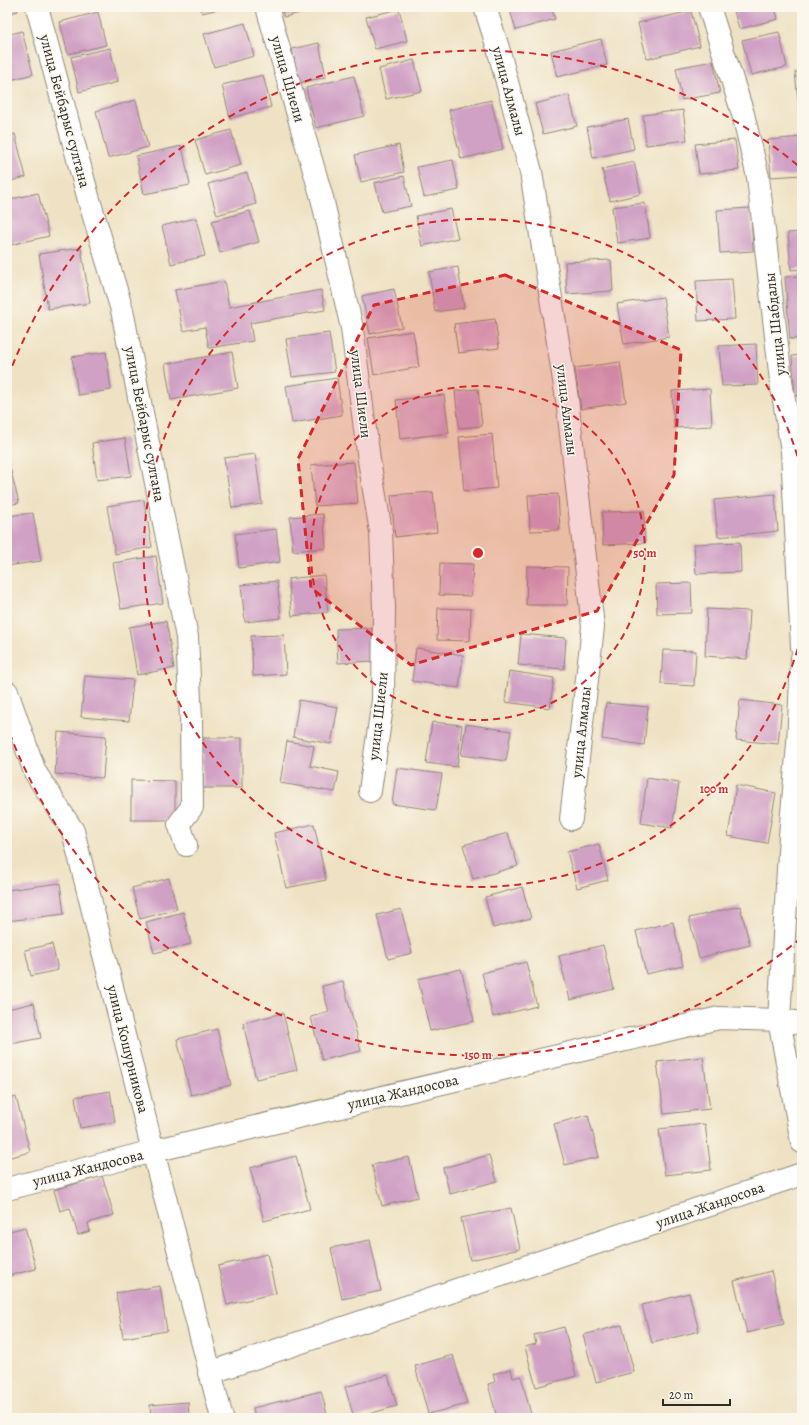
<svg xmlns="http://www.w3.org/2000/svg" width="809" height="1425" font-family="Alegreya,serif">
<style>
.building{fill:#d0a0c5}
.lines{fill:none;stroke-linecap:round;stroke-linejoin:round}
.street-casing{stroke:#8d8678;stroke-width:24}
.street{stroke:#fff;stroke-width:22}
.marked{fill:#d62828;fill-opacity:0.2;stroke:#d62828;stroke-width:3;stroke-dasharray:8 5;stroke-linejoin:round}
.ring{fill:none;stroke:#d62828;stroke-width:2;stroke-dasharray:7 5}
.labels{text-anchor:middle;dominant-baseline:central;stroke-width:3;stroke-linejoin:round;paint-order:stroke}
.street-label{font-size:15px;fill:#2b2b2b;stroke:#fbf7ec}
.centre{fill:#d62828;stroke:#fbf7ec;stroke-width:2}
.ring-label{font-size:12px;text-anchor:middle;font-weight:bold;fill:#d62828;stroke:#fbf7ec;stroke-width:3;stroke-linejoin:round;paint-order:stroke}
</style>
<rect width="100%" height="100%" fill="#fbf7ec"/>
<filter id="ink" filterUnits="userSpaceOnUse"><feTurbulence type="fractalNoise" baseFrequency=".025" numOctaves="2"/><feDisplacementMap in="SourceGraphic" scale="8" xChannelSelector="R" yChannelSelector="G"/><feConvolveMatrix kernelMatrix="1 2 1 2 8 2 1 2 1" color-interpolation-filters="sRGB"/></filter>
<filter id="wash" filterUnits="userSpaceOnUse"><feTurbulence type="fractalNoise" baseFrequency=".012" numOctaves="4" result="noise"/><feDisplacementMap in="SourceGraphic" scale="16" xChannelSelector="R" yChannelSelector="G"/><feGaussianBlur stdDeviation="0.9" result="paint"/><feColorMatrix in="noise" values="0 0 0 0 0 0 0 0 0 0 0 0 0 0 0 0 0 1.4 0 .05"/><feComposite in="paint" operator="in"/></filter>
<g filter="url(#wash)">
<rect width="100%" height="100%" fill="#efe2c4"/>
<g id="blocks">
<path class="building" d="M7,7H17L18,11L7,14Z
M200,7H224V8L202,13Z
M281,7H316V9L284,17Z
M509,7H551L555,19L516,30Z
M733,7H775L778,19L739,29Z
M399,9L407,41L375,49L366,17Z
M691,11L700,46L647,59L638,23Z
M98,12L106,45L68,54L60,22Z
M245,23L254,56L214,67L204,34Z
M22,31L33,74L7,81V35Z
M779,32L787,67L751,75L742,40Z
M601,39L607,65L557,77L551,51Z
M319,43L326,77L299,83L292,49Z
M110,48L118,82L79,92L71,57Z
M414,60L422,91L386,99L379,69Z
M713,61L720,93L682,100L676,68Z
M795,72H802V109L799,110Z
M263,75L271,107L230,118L222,85Z
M354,76L364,116L316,128L306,88Z
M569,95L577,126L543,134L535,104Z
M136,100L148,147L108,158L96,111Z
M491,100L503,149L461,159L449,110Z
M683,110L687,140L646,145L643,115Z
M628,119L634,149L593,158L587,127Z
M231,130L241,165L205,175L195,140Z
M15,134L26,177L7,182V136Z
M802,137V175L771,177L768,140Z
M735,140L739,170L699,174L695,144Z
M399,145L404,172L361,182L355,155Z
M182,146L190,185L144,194L136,156Z
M453,160L459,190L424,197L417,167Z
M634,162L641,194L610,201L602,169Z
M247,173L256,204L217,215L208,184Z
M404,176L411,206L382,212L375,183Z
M38,193L49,236L10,245L7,232V200Z
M645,203L650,238L617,243L612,207Z
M751,208L753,251L720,253L717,210Z
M451,209L458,238L422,246L416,216Z
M250,211L259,242L220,253L212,221Z
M196,218L205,256L171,264L162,226Z
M802,232V269L791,270L788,233Z
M81,248L90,303L48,309L39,254Z
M611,260L613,291L567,294L565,262Z
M458,267L464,308L435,312L429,272Z
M802,276V338L790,339L785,277Z
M732,279L735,319L698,321L696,281Z
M224,281L229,307L321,290L325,310L250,323L253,341L209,348L205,327L183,331L175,290Z
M394,289L402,327L370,334L362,296Z
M663,297L669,337L624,344L617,304Z
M495,319L499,348L458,353L454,324Z
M413,331L419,367L374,375L368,338Z
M329,333L335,372L292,377L286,339Z
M756,344L758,385L722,386L719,346Z
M106,352L111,390L78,395L72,357Z
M232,352L238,388L171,400L165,364Z
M802,355V395L795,396L792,356Z
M620,362L626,402L581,409L575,368Z
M337,378L342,415L292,423L286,386Z
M478,389L482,426L459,428L455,391Z
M710,389L712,426L674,428L672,391Z
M444,395L449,433L400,439L396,400Z
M492,434L497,488L464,491L459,437Z
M125,438L131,476L97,480L92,443Z
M255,454L262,504L232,508L224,458Z
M7,456L19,503L7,505Z
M354,462L358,503L315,506L311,465Z
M433,492L437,532L395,537L391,495Z
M558,494L560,530L530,531L528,495Z
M775,494L778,531L718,537L714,500Z
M144,500L152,547L115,554L107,506Z
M644,511L645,543L603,545L602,512Z
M33,513L41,561L7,566V516Z
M323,514L326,548L293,551L290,517Z
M276,529L280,562L239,568L235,534Z
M740,542L741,572L696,574L694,544Z
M156,556L163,603L121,609L113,563Z
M440,563L473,564L471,596L439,595Z
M527,566L568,567L567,605H526Z
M324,575L328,612L292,616L288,579Z
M277,581L281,618L245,622L241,585Z
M691,583L692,613L657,614L656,584Z
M438,608L471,609L470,641L437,640Z
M707,609L750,611L747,659L705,656Z
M166,621L174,668L137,675L129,627Z
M372,628L374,661L338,663L336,629Z
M521,634L566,638L564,669L518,665Z
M284,635L286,674L253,676L251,636Z
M416,648L463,655L459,688L412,681Z
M663,650L696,651L694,686L661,684Z
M509,671L554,678L550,708L505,702Z
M85,676L133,680L129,721L81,717Z
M299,700L338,707L331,744L293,737Z
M740,700L782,705L778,744L736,740Z
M606,703L648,707L644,745L602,739Z
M432,722L462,725L457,767L426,763Z
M466,724L511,731L506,761L461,755Z
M58,732L106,736L103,778L55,774Z
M203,738H242V788H203Z
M287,741L314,746L310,766L339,772L335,792L280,783Z
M397,768L442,774L436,810L392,804Z
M647,778L679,783L672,828L641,823Z
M131,780L175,781V820H131Z
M736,785L776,793L767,843L728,836Z
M314,824L326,880L286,888L274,833Z
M508,833L518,866L473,879L463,845Z
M599,844L608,880L577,888L567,852Z
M169,878L177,909L140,919L132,888Z
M60,883L64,914L7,921V890Z
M522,887L531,918L493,928L485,897Z
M740,906L750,945L699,958L689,918Z
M401,909L412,953L388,959L377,915Z
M183,912L191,944L154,953L146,922Z
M673,922L683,966L646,974L636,931Z
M52,944L58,970L31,976L25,950Z
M603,945L614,989L570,1000L559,956Z
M526,962L537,1006L493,1017L482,973Z
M461,969L474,1021L430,1031L418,979Z
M343,981L361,1051L322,1060L311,1017L329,1012L322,986Z
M34,1003L41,1038L10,1044L7,1029V1009Z
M283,1013L297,1070L256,1079L243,1023Z
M217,1029L231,1085L191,1095L177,1039Z
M703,1057L710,1109L664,1114L657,1062Z
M110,1091L115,1122L80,1128L75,1097Z
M16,1097L30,1152L7,1158V1099Z
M588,1115L599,1157L565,1165L554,1124Z
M705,1124L711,1170L665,1175L659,1129Z
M489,1155L497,1181L450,1194L443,1168Z
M296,1156L310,1209L264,1221L250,1168Z
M409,1157L418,1197L382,1206L372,1165Z
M102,1176L114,1215L88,1223L90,1231L78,1235L70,1208L60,1211L54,1190Z
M511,1208L520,1249L470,1260L461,1218Z
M25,1227L36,1269L7,1276V1232Z
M370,1240L381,1291L342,1299L331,1248Z
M267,1254L276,1293L227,1305L218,1266Z
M771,1271L784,1324L747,1333L734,1281Z
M160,1286L167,1331L123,1338L116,1293Z
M689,1293L699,1331L652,1343L642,1305Z
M622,1325L634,1372L596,1382L583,1335Z
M564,1327L576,1376L536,1387L525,1347L536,1344L534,1335Z
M453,1355L467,1404L428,1414L415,1366Z
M511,1369L513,1378L521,1376L532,1418H497L488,1384L495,1382L493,1374Z
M388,1375L397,1406L354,1418L345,1387Z
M321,1391L328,1418H255L253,1408Z
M188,1402L189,1418H151L150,1405Z"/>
</g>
</g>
<g filter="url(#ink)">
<use href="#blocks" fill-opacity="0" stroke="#8d8678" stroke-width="1"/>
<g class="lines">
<defs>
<path id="street" d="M37,7L89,200L122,310L144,423L187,637L191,720L192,807L179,824L186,845
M267,7L322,198L352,328L369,460L381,532L384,608L383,700L370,791
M485,7L498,48L531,172L567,399L593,627L571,819
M709,7L743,114L758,177L781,381L792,451L802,647
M802,658L798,744L790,836L779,1020L802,1142
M7,692L35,772L73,831L153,1151L222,1418
M7,1189L153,1151L719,1018L779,1020L802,1023
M209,1373L802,1174"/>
</defs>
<use href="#street" class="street-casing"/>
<use href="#street" class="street"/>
</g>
</g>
<path class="marked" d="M505,275L681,350L674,475L597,611L411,665L311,588L298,459L374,305Z"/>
<g class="ring">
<circle cx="478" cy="553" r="167"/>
<path d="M801 637A334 334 0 1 1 801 469"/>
<path d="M801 938A502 502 0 0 1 8 729M8 377A502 502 0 0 1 801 168"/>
</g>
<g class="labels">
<g class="street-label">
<text transform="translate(288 79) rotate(74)">улица Шиели</text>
<text transform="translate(509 91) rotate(75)">улица Алмалы</text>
<text transform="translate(65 111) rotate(75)">улица Бейбарыс султана</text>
<text transform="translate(775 324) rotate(-96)">улица Шабдалы</text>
<text transform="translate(361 394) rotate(83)">улица Шиели</text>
<text transform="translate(567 410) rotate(83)">улица Алмалы</text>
<text transform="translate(145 424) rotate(79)">улица Бейбарыс султана</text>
<text transform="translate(378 716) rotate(-84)">улица Шиели</text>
<text transform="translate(581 732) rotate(-84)">улица Алмалы</text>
<text transform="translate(128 1049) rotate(76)">улица Кошурникова</text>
<text transform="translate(403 1092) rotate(-13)">улица Жандосова</text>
<text transform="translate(88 1168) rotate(-14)">улица Жандосова</text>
<text transform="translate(710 1205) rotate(-19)">улица Жандосова</text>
</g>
</g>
<circle cx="478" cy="553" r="6" class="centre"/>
<g class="ring-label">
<text x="645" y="557">50 m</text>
<text x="714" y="793">100 m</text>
<text x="478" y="1059">150 m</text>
</g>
<rect width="809" height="1425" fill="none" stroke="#fbf7ec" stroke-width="24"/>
<path d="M663 1399v6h67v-6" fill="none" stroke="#2b2b2b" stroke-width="2"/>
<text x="669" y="1399" font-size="12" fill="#2b2b2b" stroke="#fbf7ec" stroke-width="3" paint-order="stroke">20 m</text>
</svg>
